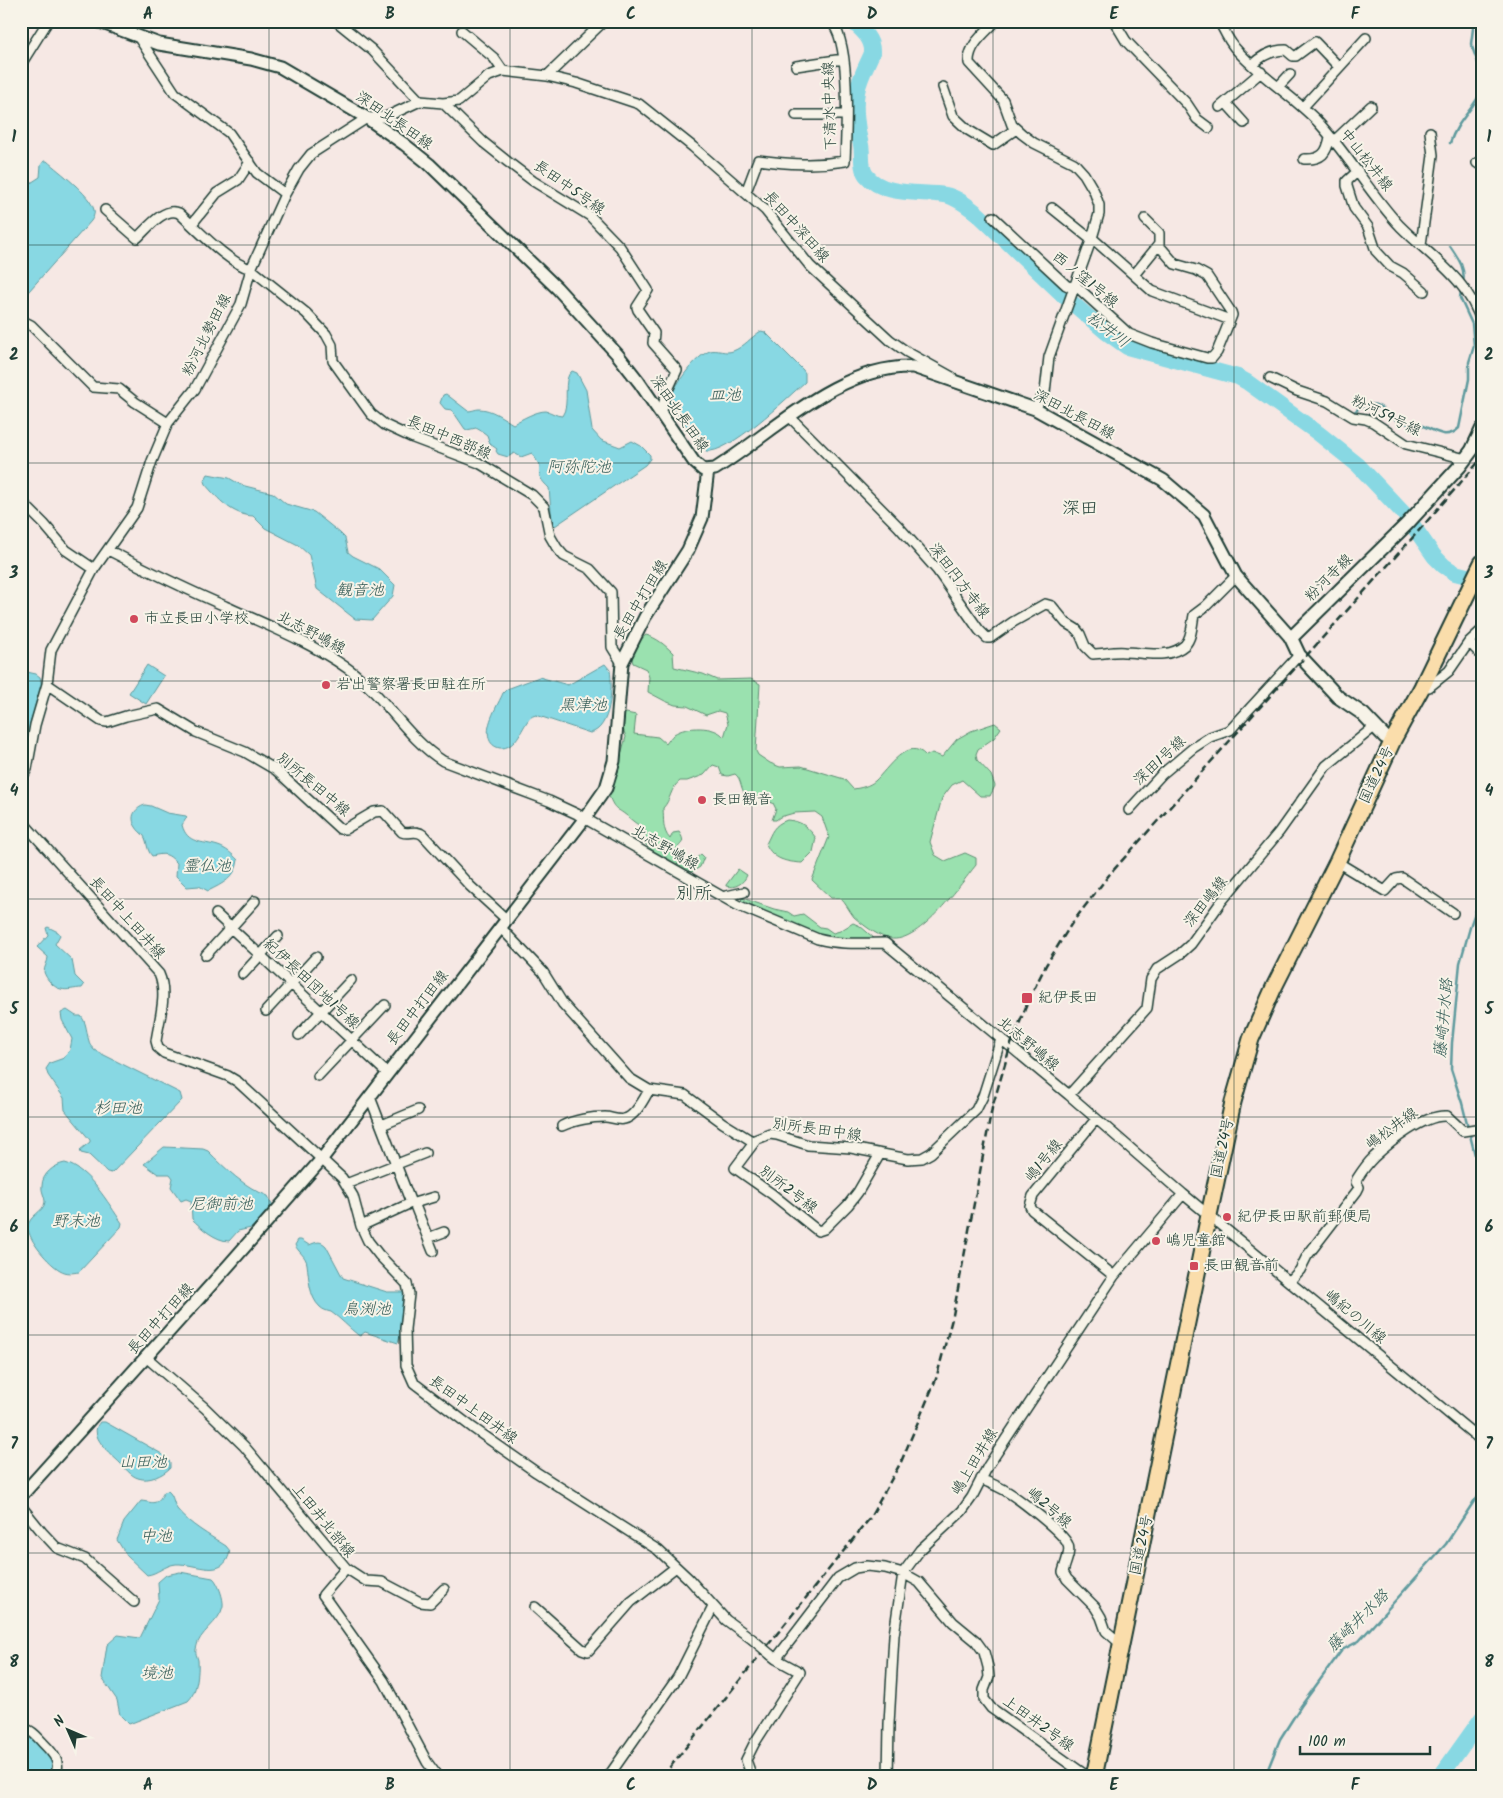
<svg xmlns="http://www.w3.org/2000/svg" width="1503" height="1798" font-family="Kalam,'Klee One',sans-serif">
<style>
.green{fill:#9ae1af;stroke:#5c8f72}
.water{fill:#88d8e3;stroke:#5e9a9d}
.lines{fill:none;stroke-linecap:round;stroke-linejoin:round}
.stream{stroke:#5e9a9d;stroke-width:2.5}
.river{stroke:#88d8e3;stroke-width:16}
.minor-casing{stroke:#1f3d34;stroke-width:12}
.tertiary-casing{stroke:#1f3d34;stroke-width:15}
.secondary-casing{stroke:#1f3d34;stroke-width:16}
.trunk-casing{stroke:#1f3d34;stroke-width:19}
.minor{stroke:#f7f3e8;stroke-width:9}
.tertiary{stroke:#f7f3e8;stroke-width:11}
.secondary{stroke:#f7f3e8;stroke-width:12}
.trunk{stroke:#faddab;stroke-width:15}
.rail{stroke:#1f3d34;stroke-width:2.5;stroke-dasharray:8 4;stroke-linecap:butt}
.minor-bridge-casing{stroke:#1f3d34;stroke-width:12;stroke-linecap:butt}
.minor-bridge{stroke:#f7f3e8;stroke-width:9}
.grid{fill:none;stroke:#1f3d34;stroke-width:1;stroke-opacity:0.55}
.poi-dot{fill:#d1495b;stroke:#f7f3e8;stroke-width:2}
.labels{text-anchor:middle;dominant-baseline:central;stroke-width:4;stroke-linejoin:round;paint-order:stroke}
.street-label{font-size:15px;fill:#1f3d34;stroke:#f7f3e8}
.poi-label{font-size:15px;fill:#1f3d34;stroke:#f7f3e8;text-anchor:start}
.water-label{font-size:16px;font-style:italic;fill:#345c57;stroke:#f7f3e8}
.quarter-label{font-size:18px;fill:#1f3d34;stroke:#f7f3e8}
.neatline{fill:none;stroke:#1f3d34;stroke-width:2}
.grid-label{font-size:16px;text-anchor:middle;font-weight:bold;fill:#1f3d34}
</style>
<rect width="100%" height="100%" fill="#f6e8e4"/>
<filter id="ink" filterUnits="userSpaceOnUse"><feTurbulence type="fractalNoise" baseFrequency=".02" numOctaves="2"/><feDisplacementMap in="SourceGraphic" scale="10" xChannelSelector="R" yChannelSelector="G"/><feConvolveMatrix kernelMatrix="1 2 1 2 8 2 1 2 1" color-interpolation-filters="sRGB"/></filter>
<g filter="url(#ink)">
<path class="green" d="M646,635C657,638 665,645 673,653L674,667L703,674L717,680L751,679L760,684L756,751L758,755L770,763L780,767L801,766L844,779L853,789C861,788 869,786 875,781C887,770 908,735 926,756L932,753L942,757L957,739L971,731L995,723L1001,728L994,738L978,749L976,754L977,760L991,775L995,786L990,796H980L962,780L952,785L942,798L930,842L935,855L945,861L965,853L976,858V865C959,886 917,948 887,938C876,935 862,924 854,917C849,911 846,903 840,898H831L812,880L829,837L822,817L815,812L794,813L780,817L776,820H772L776,809L773,803L760,800L755,795H746C740,789 742,779 735,774L728,776L722,775L719,767L713,765L704,775L687,781H680C670,788 671,800 663,808C664,820 662,830 670,839L673,833L679,832C687,844 680,842 674,853L686,861L692,862L701,854L704,857L700,867L692,872L652,850L644,843L646,834L644,828C636,824 633,821 627,816C616,807 615,811 609,796L626,737L621,723L623,716L626,713L636,715L634,734L658,737L666,744C668,741 671,737 674,734C686,726 715,725 724,737L728,724L725,713L718,711L706,715L687,706L675,705L665,701L648,692L649,677L646,669L633,663C629,648 635,644 646,635Z
M787,820C801,821 807,826 816,838L813,852L802,863C787,862 773,860 766,844C772,832 773,825 787,820Z
M738,869L747,875C744,883 735,889 726,886V885Z
M742,898L774,909L788,912L794,916L803,914L820,927L826,928L833,933L840,931L853,923L860,926L875,939L861,940L820,937L744,904L741,901Z"/>
<path class="water" d="M44,161H47C59,172 90,194 94,210C95,214 93,218 91,221L21,300V192L26,186L40,177L41,165Z
M761,331L765,332L803,370L805,373V382C787,398 728,455 706,451L671,406L669,402C673,387 695,356 710,351C718,349 725,354 733,351C744,347 751,337 761,331Z
M572,371L577,373L586,390L592,430L601,440L620,447L632,441L641,446L650,455V459L645,465L555,526L552,522L549,488C541,480 538,477 540,466L532,453L521,457L514,453L508,457L498,454L496,451L497,449L490,444L487,435L483,432L476,428L467,430L465,429L452,410L445,409L440,403L443,395L446,394L468,411C472,411 476,409 479,409C492,409 503,418 513,424C522,419 536,411 546,411C552,412 556,416 562,416C571,404 561,379 572,371Z
M208,474L229,478L241,485L273,493L286,504L314,512L340,533L345,538L348,552L353,556L379,569L395,585L393,596L372,620L355,619L317,589L309,555L298,545L265,528L253,516C232,515 218,499 205,484L204,481Z
M605,664L610,670C613,687 611,729 590,733L536,715C533,716 532,716 529,719C521,729 516,749 500,748C494,747 490,743 489,738C485,724 498,705 503,693L507,689L539,677L568,685Z
M147,665L164,676L146,704L129,693Z
M21,668L27,672L36,674L40,677L42,687L37,708L31,720L21,770Z
M145,805L151,806L167,813L186,816L187,817L182,825C187,844 202,841 218,846C227,849 232,854 238,860C236,878 222,884 208,891L199,886L187,887L176,876L177,863C167,853 165,853 152,856C146,849 148,843 144,836C142,833 138,831 136,827C129,817 135,808 145,805Z
M48,927L58,932L60,935L55,944L72,960L75,976L84,985L82,988C75,988 67,991 61,989C54,988 46,979 44,972C44,967 48,962 48,957L37,947L48,935L46,928Z
M67,1010L76,1016H81C89,1025 85,1041 94,1050L180,1093L182,1100L112,1173L107,1172L89,1155L81,1153L80,1150L90,1142V1140L65,1110L64,1098L48,1075L46,1069L50,1063L64,1058L70,1050L72,1039L62,1020L61,1013Z
M164,1147L203,1149L208,1151C226,1169 244,1187 268,1196L273,1206L251,1228L238,1231L229,1241C216,1241 201,1228 192,1219L191,1201L186,1199L181,1201L171,1187L173,1178L170,1174H158L144,1164Z
M65,1163C89,1169 108,1203 122,1223L121,1227L79,1272C72,1273 67,1274 60,1270C49,1264 28,1240 28,1227C28,1216 44,1212 45,1202C45,1197 41,1191 42,1186C42,1174 54,1165 65,1163Z
M298,1240H301L309,1245C317,1242 320,1240 326,1246L343,1278L387,1292H404L405,1294L401,1333L398,1343L365,1332L360,1336L358,1335C349,1328 340,1318 331,1312C327,1311 323,1310 320,1307C309,1297 309,1278 307,1264C306,1256 298,1252 295,1245Z
M100,1422H105L162,1454L170,1462V1468C163,1475 149,1482 138,1478C131,1476 125,1468 120,1463C111,1454 87,1436 100,1422Z
M168,1491C174,1496 173,1503 177,1509C190,1525 209,1535 226,1546L230,1551C224,1581 196,1563 176,1564C165,1565 157,1574 147,1575L127,1556L117,1540L124,1522L141,1501C153,1502 156,1507 164,1492Z
M180,1572L213,1578C218,1582 224,1599 223,1606C220,1623 198,1632 196,1649C195,1653 197,1656 198,1660C199,1672 197,1693 188,1701L129,1724L120,1715L117,1700L102,1678L107,1645L118,1635L140,1638L159,1599L158,1582L166,1575Z
M30,1733L56,1762L51,1777H21V1736Z"/>
<g class="lines">
<path class="stream" d="M1474,21L1471,44L1482,74
M1450,143C1457,121 1473,110 1482,90
M1450,246C1458,258 1466,268 1463,283
M1353,413C1358,409 1363,404 1370,404C1382,404 1388,415 1396,420C1403,425 1412,423 1420,425C1434,429 1445,442 1459,428L1469,379V362L1474,346L1472,324L1460,298L1461,291
M1482,893L1471,924L1460,963L1452,1043L1451,1069L1462,1103L1478,1167L1482,1173
M1263,1777L1268,1769L1280,1739L1301,1706L1342,1650L1359,1641L1446,1544L1482,1489"/>
<path class="river" d="M852,21C862,30 873,39 872,53C867,65 859,79 857,92C854,107 857,130 861,145C863,154 860,167 866,175C883,197 921,191 945,195C957,197 969,207 978,214L1063,295L1106,332L1127,347L1238,377L1247,382L1318,433L1358,465L1407,517L1434,556L1444,566L1455,573L1482,580
M1440,1777L1482,1718"/>
<defs>
<path id="minor" d="M336,21L372,50L420,101
M741,21H748
M996,21C985,33 968,45 969,63L1003,100L1012,125L1022,134L1034,143L1074,163L1084,174L1094,191L1099,205V214L1092,238L1049,357L1045,392L1035,409
M1114,21L1126,41L1187,104L1197,119L1209,128
M1219,21C1224,30 1228,40 1235,48C1259,76 1292,95 1317,121C1348,154 1370,194 1400,226C1431,257 1469,280 1482,324
M462,31L494,58L503,71
M139,38L175,93L229,133L257,173L285,194
M21,64L48,21
M1252,65C1262,55 1272,50 1286,50L1293,56H1296L1315,42L1339,67
M796,66L843,59
M547,76L604,21
M943,87L953,116L968,130L993,145L1016,129
M1278,87L1290,74
M443,103L483,142L508,162L533,181L590,216L620,247L648,290L637,307L638,310L654,333L653,343L677,370L666,394L661,415
M1226,103L1244,123
M1220,107L1261,72
M1303,107L1366,38
M796,115H846
M1334,141L1371,106
M1304,159C1322,160 1327,153 1330,137
M1477,163L1482,165
M1358,171L1347,181V186L1354,208L1368,227L1376,251L1390,266L1403,273L1424,291
M746,192L758,160C788,164 815,166 845,161C846,132 852,39 830,21
M105,210L137,238C147,229 164,206 179,213C197,229 228,263 251,269L306,313L326,334L332,345L333,361L371,414L385,425L413,438L479,463L532,495L544,507L550,536L557,548L564,556L590,569L611,592L612,647L622,663
M993,217L1066,285L1070,287L1075,285L1129,334L1152,343L1207,358H1212L1217,352L1230,320L1152,291L1092,238L1088,237L1052,208
M1145,219L1159,233V244L1156,248
M192,224L217,193L238,180L250,162
M1421,245L1433,155L1430,132
M1134,275L1156,248L1162,249L1175,264L1196,270L1207,276L1231,312L1232,315L1230,320
M21,320L31,325L93,387L119,389L135,402L168,423
M1270,378L1297,391L1327,401L1353,417L1366,419L1373,422L1406,444L1466,459
M790,417L898,526L937,570L979,630L987,638H990L1013,622L1045,604L1052,606L1066,623L1076,629L1080,634L1085,646L1093,654C1103,654 1114,651 1124,652C1143,652 1168,660 1185,645C1192,638 1192,624 1194,615L1206,606L1236,576
M21,501L44,524L66,550L94,569
M108,550C147,570 185,589 225,606C267,625 310,642 347,668C384,694 405,737 443,761L549,801L577,814L737,905L818,939C840,945 863,943 885,943L1069,1095L1183,1194L1482,1441
M1469,642L1482,656
M47,684L101,721L107,722L126,716L158,709L196,732L245,752L276,770L340,829H345L374,812L383,811L402,832C409,835 416,829 423,835L470,886L506,919
M1422,687H1429L1449,671L1469,642L1482,630
M21,780L27,769L35,725L47,684L51,650L94,569L137,508L152,461L168,423L195,389L241,304L251,269L285,194L299,169L311,154L367,118L386,117L420,101L443,103L459,101L489,76L503,71L547,76L576,83L639,104L693,147L765,210L810,266L890,340L907,352L952,377
M1129,810L1162,774L1193,748L1210,737L1230,730L1299,655
M21,820L159,974C168,994 159,1020 156,1041L158,1048L164,1053L228,1076L238,1082L342,1178L353,1196L361,1226L368,1241L379,1255L407,1284L409,1294L405,1329L406,1365L414,1383L473,1428L536,1472L658,1550L689,1579L726,1620L752,1639
M1337,862L1385,891L1396,879L1402,878L1453,913
M722,897L744,892
M216,914L387,1073
M500,927L543,972L563,1004L629,1078L649,1090L685,1095L723,1123L752,1141L770,1134L777,1135L808,1145L851,1148L908,1159L922,1158L931,1153L976,1110L983,1096L1001,1039
M206,955L255,901
M243,974L278,936
M266,1011L316,957
M299,1035L351,980
M318,1076L385,1005
M1069,1095L1147,1008L1151,979L1157,969L1180,954L1191,944L1221,902L1279,832L1326,766L1374,727
M370,1097L411,1203H414L433,1251
M1096,1119L1033,1196L1030,1206L1032,1210L1114,1276
M382,1125L418,1110
M562,1126C574,1120 592,1117 605,1117C611,1117 618,1121 624,1119C635,1117 644,1099 649,1090
M756,1140L735,1168L772,1194L818,1231L824,1229L848,1205L858,1192L880,1154
M346,1184L425,1153
M414,1203L434,1197
M361,1226L411,1203
M428,1238L444,1232
M1290,1281L1300,1270L1307,1256L1357,1191L1359,1187L1356,1182L1357,1179C1362,1171 1368,1163 1374,1157C1390,1142 1424,1114 1447,1116L1463,1131L1482,1128
M146,1357L205,1408L244,1446L346,1568L323,1595L384,1681L427,1762L438,1777
M981,1479C989,1483 998,1486 1006,1491C1018,1498 1064,1533 1068,1545C1071,1552 1065,1564 1063,1572L1067,1579L1095,1607L1101,1617L1106,1631L1121,1644
M21,1506L42,1532L57,1548L85,1559L134,1602
M346,1568L366,1581L382,1582L420,1602L430,1603L444,1589
M535,1607L582,1649L588,1651L631,1602L676,1567
M771,1655L776,1659L838,1578L855,1568L867,1566L885,1568L903,1573L919,1582L953,1622L976,1641L984,1652L988,1667L989,1677L984,1690V1699L991,1708L1088,1777
M21,1733L28,1730C34,1732 38,1738 43,1743C53,1753 63,1763 54,1777
M608,1777L678,1677L713,1607
M752,1777L746,1760L754,1744L800,1672L776,1659
M888,1777L889,1724L894,1635L903,1573L920,1550L962,1511L972,1497L988,1466L1114,1276L1183,1194"/>
<path id="tertiary" d="M97,21L159,44L251,59L280,67L367,118L404,144L429,164L557,288L617,354L639,382L694,462L703,470L715,469C774,432 839,365 913,367L1035,409L1163,480L1204,515L1236,576L1291,638
M21,1496L228,1266L321,1160L585,818L606,788L614,761L622,663L645,617L688,550L702,518L708,470"/>
<path id="secondary" d="M1393,740L1385,737L1363,714L1338,697L1299,655L1291,638L1407,524L1460,466L1472,450L1482,429"/>
<path id="trunk" d="M1094,1777L1209,1215L1233,1102L1251,1039L1274,987L1337,862L1393,740L1422,687L1482,563"/>
</defs>
<use href="#minor" class="minor-casing"/>
<use href="#tertiary" class="tertiary-casing"/>
<use href="#secondary" class="secondary-casing"/>
<use href="#trunk" class="trunk-casing"/>
<use href="#minor" class="minor"/>
<use href="#tertiary" class="tertiary"/>
<use href="#secondary" class="secondary"/>
<use href="#trunk" class="trunk"/>
<path class="rail" d="M662,1777L870,1518L901,1462L936,1379L953,1315L992,1108L1010,1047L1029,999L1046,965L1072,923L1109,875L1415,535L1482,458"/>
<defs>
<path id="minor-bridge" d="M752,1639L771,1655"/>
</defs>
<use href="#minor-bridge" class="minor-bridge-casing"/>
<use href="#minor-bridge" class="minor-bridge"/>
</g>
</g>
<path class="grid" d="M269,21V1777M510,21V1777M752,21V1777M993,21V1777M1234,21V1777M21,245H1482M21,463H1482M21,681H1482M21,899H1482M21,1117H1482M21,1335H1482M21,1553H1482"/>
<g class="poi-dot">
<circle cx="134" cy="619" r="5"/>
<circle cx="326" cy="685" r="5"/>
<circle cx="702" cy="800" r="5"/>
<rect x="1021" y="992" width="12" height="12" rx="2.5"/>
<circle cx="1227" cy="1217" r="5"/>
<circle cx="1156" cy="1241" r="5"/>
<rect x="1189" y="1261" width="10" height="10" rx="2.5"/>
</g>
<g class="labels">
<g class="street-label">
<text transform="translate(830 106) rotate(-92)">下清水中央線</text>
<text transform="translate(394 121) rotate(35)">深田北長田線</text>
<text transform="translate(1366 160) rotate(52)">中山松井線</text>
<text transform="translate(569 188) rotate(35)">長田中5号線</text>
<text transform="translate(796 227) rotate(48)">長田中深田線</text>
<text transform="translate(1085 280) rotate(39)">西ノ窪1号線</text>
<text transform="translate(207 335) rotate(-63)">粉河北勢田線</text>
<text transform="translate(679 414) rotate(55)">深田北長田線</text>
<text transform="translate(1074 415) rotate(28)">深田北長田線</text>
<text transform="translate(1386 416) rotate(26)">粉河59号線</text>
<text transform="translate(449 438) rotate(23)">長田中西部線</text>
<text transform="translate(1329 578) rotate(-45)">粉河寺線</text>
<text transform="translate(959 581) rotate(53)">深田円方寺線</text>
<text transform="translate(641 600) rotate(-59)">長田中打田線</text>
<text transform="translate(311 633) rotate(28)">北志野嶋線</text>
<text transform="translate(1160 761) rotate(-43)">深田1号線</text>
<text transform="translate(1377 775) rotate(-65)">国道24号</text>
<text transform="translate(313 785) rotate(40)">別所長田中線</text>
<text transform="translate(665 848) rotate(30)">北志野嶋線</text>
<text transform="translate(1206 902) rotate(-52)">深田嶋線</text>
<text transform="translate(127 918) rotate(48)">長田中上田井線</text>
<text transform="translate(311 984) rotate(43)">紀伊長田団地1号線</text>
<text transform="translate(418 1008) rotate(-52)">長田中打田線</text>
<text transform="translate(1028 1044) rotate(40)">北志野嶋線</text>
<text transform="translate(1392 1129) rotate(-36)">嶋松井線</text>
<text transform="translate(817 1130) rotate(8)">別所長田中線</text>
<text transform="translate(1223 1148) rotate(-78)">国道24号</text>
<text transform="translate(1044 1161) rotate(-51)">嶋1号線</text>
<text transform="translate(788 1190) rotate(37)">別所2号線</text>
<text transform="translate(1355 1317) rotate(40)">嶋紀の川線</text>
<text transform="translate(161 1319) rotate(-48)">長田中打田線</text>
<text transform="translate(473 1410) rotate(36)">長田中上田井線</text>
<text transform="translate(975 1462) rotate(-59)">嶋上田井線</text>
<text transform="translate(1049 1508) rotate(41)">嶋2号線</text>
<text transform="translate(323 1521) rotate(51)">上田井北部線</text>
<text transform="translate(1142 1545) rotate(-78)">国道24号</text>
<text transform="translate(1038 1724) rotate(36)">上田井2号線</text>
</g>
<g class="poi-label">
<text x="144" y="619">市立長田小学校</text>
<text x="336" y="685">岩出警察署長田駐在所</text>
<text x="712" y="800">長田観音</text>
<text x="1038" y="998">紀伊長田</text>
<text x="1237" y="1217">紀伊長田駅前郵便局</text>
<text x="1166" y="1241">嶋児童館</text>
<text x="1204" y="1266">長田観音前</text>
</g>
<g class="water-label">
<text transform="translate(1108 330) rotate(37)">松井川</text>
<text x="725" y="395">皿池</text>
<text x="579" y="467">阿弥陀池</text>
<text x="360" y="590">観音池</text>
<text x="583" y="705">黒津池</text>
<text x="207" y="866">霊仏池</text>
<text transform="translate(1444 1018) rotate(-85)">藤崎井水路</text>
<text x="118" y="1108">杉田池</text>
<text x="221" y="1204">尼御前池</text>
<text x="76" y="1221">野末池</text>
<text x="367" y="1309">鳥渕池</text>
<text x="143" y="1462">山田池</text>
<text x="156" y="1536">中池</text>
<text transform="translate(1358 1621) rotate(-45)">藤崎井水路</text>
<text x="157" y="1673">境池</text>
</g>
<g class="quarter-label">
<text x="1080" y="509">深田</text>
<text x="694" y="894">別所</text>
</g>
</g>
<rect width="1503" height="1798" fill="none" stroke="#f7f3e8" stroke-width="55"/>
<g transform="translate(68 1730) rotate(315)" stroke="#f7f3e8" stroke-width="4" paint-order="stroke">
<path d="M0-4L9 19L0 12L-9 19Z" fill="#1f3d34"/>
<text y="-8" font-size="14" font-weight="bold" text-anchor="middle" fill="#1f3d34">N</text>
</g>
<path d="M1300 1746v8h130v-8" fill="none" stroke="#1f3d34" stroke-width="2.5"/>
<text x="1308" y="1746" font-size="15" fill="#1f3d34" stroke="#f7f3e8" stroke-width="4" paint-order="stroke">100 m</text>
<rect x="28" y="28" width="1448" height="1742" class="neatline"/>
<g class="grid-label">
<text x="148" y="19">A</text>
<text x="390" y="19">B</text>
<text x="631" y="19">C</text>
<text x="872" y="19">D</text>
<text x="1114" y="19">E</text>
<text x="1355" y="19">F</text>
<text x="14" y="142">1</text>
<text x="1489" y="142">1</text>
<text x="14" y="360">2</text>
<text x="1489" y="360">2</text>
<text x="14" y="578">3</text>
<text x="1489" y="578">3</text>
<text x="14" y="796">4</text>
<text x="1489" y="796">4</text>
<text x="14" y="1014">5</text>
<text x="1489" y="1014">5</text>
<text x="14" y="1232">6</text>
<text x="1489" y="1232">6</text>
<text x="14" y="1449">7</text>
<text x="1489" y="1449">7</text>
<text x="14" y="1667">8</text>
<text x="1489" y="1667">8</text>
<text x="148" y="1790">A</text>
<text x="390" y="1790">B</text>
<text x="631" y="1790">C</text>
<text x="872" y="1790">D</text>
<text x="1114" y="1790">E</text>
<text x="1355" y="1790">F</text>
</g>
</svg>
